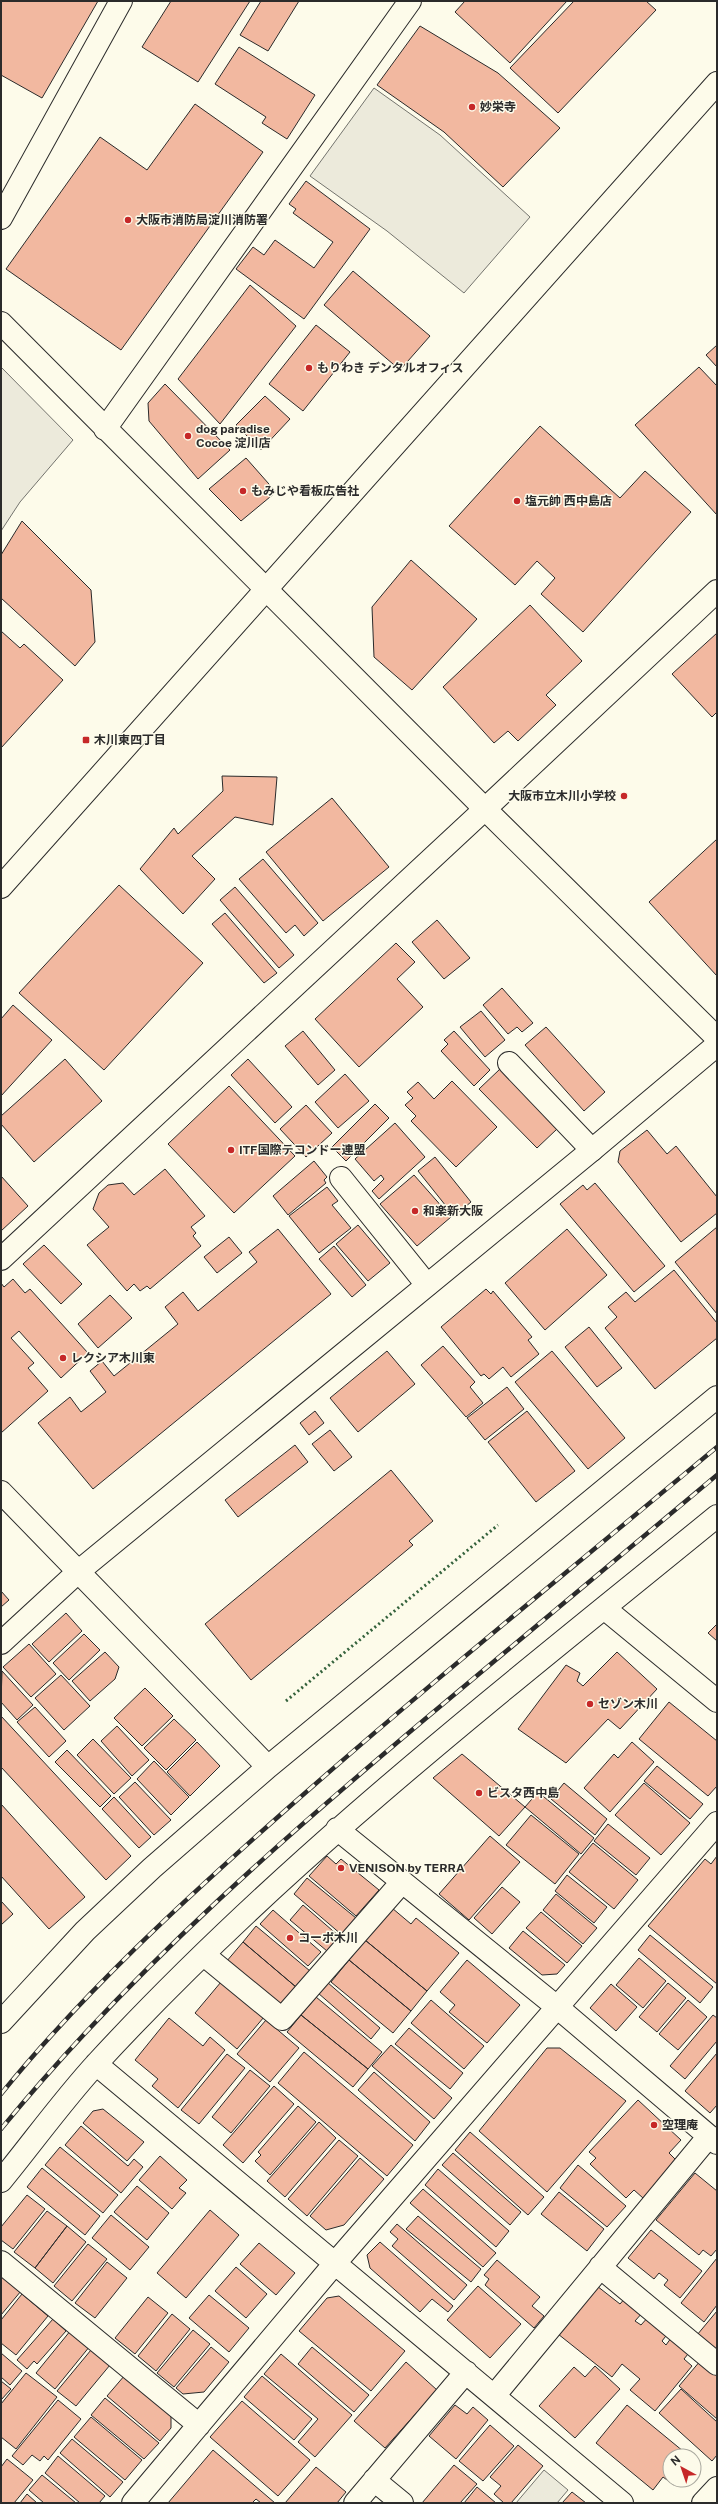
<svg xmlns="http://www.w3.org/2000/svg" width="718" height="2504" font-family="'Public Sans','Noto Sans JP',sans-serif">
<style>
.parking{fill:#eceadb;stroke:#74746e}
.building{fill:#f2b8a0;stroke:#2b2b2b}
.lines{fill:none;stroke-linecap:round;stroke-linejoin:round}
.street-casing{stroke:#2b2b2b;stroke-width:24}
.secondary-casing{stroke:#2b2b2b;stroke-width:24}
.street{stroke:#fdfbea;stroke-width:22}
.secondary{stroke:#fdfbea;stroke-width:22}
.rail-casing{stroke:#2b2b2b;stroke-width:4.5}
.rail{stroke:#fdfbea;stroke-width:3;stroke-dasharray:9;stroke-linecap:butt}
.hedge{stroke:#34623c;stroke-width:3;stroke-dasharray:2 3;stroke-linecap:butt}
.poi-dot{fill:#c62828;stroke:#fdfbea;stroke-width:1.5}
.labels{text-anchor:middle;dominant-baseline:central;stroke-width:3;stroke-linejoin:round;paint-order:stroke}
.poi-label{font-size:12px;font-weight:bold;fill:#2b2b2b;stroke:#fdfbea;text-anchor:start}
</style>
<rect width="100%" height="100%" fill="#fdfbea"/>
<path class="parking" d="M374,88L440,135L530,217L464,293L387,231L310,176Z
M1,367L73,440L20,502L1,531Z
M544,2470L568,2490L557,2503H516Z"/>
<path class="building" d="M1,1H98L42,98L1,75Z
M171,1H250L198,82L142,47Z
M261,1H299L268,51L240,35Z
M465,1H567L510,63L455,12Z
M574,1H646L656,10L558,113L510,68Z
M420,26L498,73L560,128L503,187L444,132L377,85Z
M239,47L315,95L287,139L262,123L266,117L215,84Z
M195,104L263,152L121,350L6,269L100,137L147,170Z
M306,181L370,229L304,319L236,269L253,247L264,255L275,240L314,268L333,242L293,213L296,209L289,204Z
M353,271L430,336L400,370L324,305Z
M250,285L296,326L220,424L178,379Z
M316,325L350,352L303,411L269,384Z
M717,345V367L706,355Z
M699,367L717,386V515L635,425Z
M165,384L230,450L198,479L149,421L148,403Z
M265,396L290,419L261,450L236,425Z
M540,426L620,498L645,471L691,512L583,632L541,594L555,578L537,561L515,585L449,526Z
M246,458L276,492L241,521L209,489Z
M22,521L91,590L95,642L75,666L1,598V555Z
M411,560L477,619L412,690L374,657L372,607Z
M530,605L582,661L546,695L556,705L518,741L508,731L494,743L443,687Z
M1,631L20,648L24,644L63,680L1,748Z
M717,633V712L712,717L672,674Z
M222,776L277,777L273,825L235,817L192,856L215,879L183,914L140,869L174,828L178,834L223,791Z
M332,798L389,867L323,921L266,852Z
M717,839V976L649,902Z
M263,859L318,923L304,936L295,925L286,933L239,879Z
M119,885L203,963L104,1070L19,993Z
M235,887L294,955L279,968L220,900Z
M225,913L277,973L264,983L212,924Z
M437,920L470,958L444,979L412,942Z
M396,943L415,962L397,979L423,1007L359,1067L315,1019Z
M502,988L533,1023L522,1032L517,1027L508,1034L483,1005Z
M13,1005L52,1040L1,1096V1019Z
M481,1011L505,1040L485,1057L460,1027Z
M546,1027L605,1092L584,1111L525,1045Z
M303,1031L335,1070L318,1085L285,1046Z
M454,1031L490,1070L474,1086L441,1051L448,1044L444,1040Z
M65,1059L102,1101L34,1162L1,1124V1116Z
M248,1059L292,1107L275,1123L231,1075Z
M500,1069L557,1129L537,1148L479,1089Z
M345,1074L369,1101L338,1128L315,1102Z
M452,1081L497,1127L456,1167L411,1121L416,1116L405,1105L413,1098L407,1092L418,1082L434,1099Z
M229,1086L295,1156L234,1213L168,1144Z
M375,1104L389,1118L346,1161L332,1147Z
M306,1105L332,1133L306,1157L280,1129Z
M395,1123L425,1157L379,1199L372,1191L384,1179L381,1175L374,1181L355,1159Z
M647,1130L667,1154L676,1146L717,1197V1213L681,1242L618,1162L620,1151Z
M435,1157L471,1202L454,1216L418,1171Z
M314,1161L327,1177L324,1180L326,1183L288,1215L273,1196Z
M165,1169L205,1216L191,1227L196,1233L193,1236L201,1246L150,1289L147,1286L140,1291L134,1284L127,1291L87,1245L109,1227L93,1209L99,1193L108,1185L123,1183L134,1195Z
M414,1175L451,1217L417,1246L380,1204Z
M1,1176L28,1206L1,1231Z
M595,1183L665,1266L634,1292L560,1204L583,1185L587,1190Z
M327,1187L338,1201L332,1205L351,1228L319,1253L289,1216Z
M358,1225L390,1263L368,1281L336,1244Z
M717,1227V1314L675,1262Z
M278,1229L331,1294L93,1489L38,1423L70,1397L81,1412L106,1392L90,1371L102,1361L114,1376L178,1324L165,1307L183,1292L198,1311L257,1262L249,1252Z
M567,1229L607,1275L545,1330L505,1283Z
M229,1237L242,1253L217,1273L204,1257Z
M44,1245L82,1284L61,1304L23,1264Z
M334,1246L366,1285L352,1297L319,1259Z
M674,1270L717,1323V1338L655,1389L605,1328L617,1317L608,1307L626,1292L635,1302Z
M13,1279L25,1293L30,1289L88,1353L61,1378L19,1331L11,1338L34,1363L28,1368L48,1391L1,1433V1283L4,1287Z
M486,1289L491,1294L493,1291L532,1337L528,1340L539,1354L511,1377L503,1367L489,1379L484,1374L481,1376L441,1327Z
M110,1295L132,1318L98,1348L78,1324Z
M589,1327L622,1368L597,1387L565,1347Z
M443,1346L475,1382L470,1387L483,1403L466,1417L421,1365Z
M387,1351L415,1384L358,1432L330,1398Z
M552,1351L625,1438L588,1469L515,1382Z
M507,1387L524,1409L485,1440L467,1418Z
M315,1411L324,1423L309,1435L300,1423Z
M527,1411L575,1471L536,1502L488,1442Z
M330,1430L352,1457L334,1471L312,1444Z
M295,1445L308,1462L238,1517L225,1500Z
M391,1470L433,1521L409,1541L413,1545L251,1680L205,1624Z
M1,1591L9,1600L1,1607Z
M66,1613L82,1631L49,1662L32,1644Z
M717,1624V1641L708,1633Z
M84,1634L100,1650L69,1680L53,1663Z
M29,1644L56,1674L31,1697L3,1667Z
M105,1652L119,1667L115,1679L90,1701L72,1681Z
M617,1652L657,1689L620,1729L608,1719L566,1763L518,1729L566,1665L580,1673L577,1681L583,1686Z
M2,1671L33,1705L17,1720L1,1702Z
M61,1675L90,1706L64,1730L35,1698Z
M145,1688L173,1716L142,1746L114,1718Z
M669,1702L717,1741V1786L708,1796L639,1739Z
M35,1707L66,1741L49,1757L17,1722Z
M1,1716L131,1856L106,1880L1,1767Z
M174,1719L196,1740L166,1770L144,1748Z
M117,1726L149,1760L132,1776L101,1741Z
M93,1739L131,1778L114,1794L77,1755Z
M197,1742L220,1766L190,1796L167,1772Z
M632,1742L654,1762L610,1812L584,1788L614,1754L618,1758Z
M67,1750L111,1796L100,1807L55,1762Z
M462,1754L525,1807L499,1836L433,1778Z
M154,1761L189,1797L171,1815L137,1779Z
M657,1766L703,1804L690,1819L644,1781Z
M135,1782L171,1820L154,1835L119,1797Z
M564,1783L607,1819L595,1835L551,1799Z
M644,1783L690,1823L661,1855L615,1815Z
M538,1792L594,1838L581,1854L525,1807Z
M114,1797L151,1837L139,1848L102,1809Z
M1,1804L85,1897L49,1929L1,1876Z
M531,1815L579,1854L555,1884L506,1845Z
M608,1824L650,1858L636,1875L594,1841Z
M490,1836L520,1862L469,1920L439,1894Z
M593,1843L638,1880L614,1909L569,1872Z
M327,1856L336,1864L341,1859L379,1890L356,1916L309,1876Z
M717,1856V1984L648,1926L705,1859L711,1864Z
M567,1875L607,1907L594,1923L555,1891Z
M307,1878L356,1918L342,1935L294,1894Z
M502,1887L520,1902L492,1934L474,1918Z
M556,1894L597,1928L583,1944L543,1910Z
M1,1901L13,1914L1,1925Z
M303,1905L340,1937L327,1951L290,1920Z
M392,1908L411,1924L416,1918L459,1953L427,1991L365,1940Z
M273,1910L321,1952L308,1966L260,1924Z
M541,1912L582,1946L567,1963L526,1928Z
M256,1926L310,1971L296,1987L243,1942Z
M523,1931L565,1965L557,1974L542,1975L509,1948Z
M650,1935L713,1987L700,2003L638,1950Z
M365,1940L427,1991L411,2011L349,1960Z
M243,1942L296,1987L280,2006L226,1962Z
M639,1958L666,1981L643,2008L616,1985Z
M349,1960L411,2011L393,2033L331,1982Z
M467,1960L520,2005L487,2043L449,2012L455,2005L440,1992Z
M221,1982L264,2017L237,2049L195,2013Z
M327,1982L380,2028L371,2039L318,1993Z
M668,1983L686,1998L657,2032L639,2017Z
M611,1984L637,2007L616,2031L590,2008Z
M316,1997L382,2052L368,2069L301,2015Z
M431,2000L484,2046L464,2069L411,2023Z
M688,2000L707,2017L678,2050L659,2034Z
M301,2015L368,2069L353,2087L287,2032Z
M713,2015L717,2018V2041L685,2079L670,2066Z
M169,2018L203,2046L210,2037L225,2050L178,2108L152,2086L158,2079L135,2060Z
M266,2020L299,2048L270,2082L237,2054Z
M409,2028L463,2073L450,2089L395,2044Z
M391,2045L452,2098L434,2119L372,2066Z
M547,2048H560L626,2101L547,2192L479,2131Z
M304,2052L413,2145L387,2176L278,2083Z
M717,2053V2105L710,2113L685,2091Z
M227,2054L245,2068L199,2124L181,2110Z
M250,2070L270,2086L231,2133L212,2117Z
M374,2072L430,2122L415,2141L358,2090Z
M274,2086L294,2104L243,2163L223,2145Z
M638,2100L681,2140L669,2153L677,2161L643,2198L634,2190L626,2198L590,2164L596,2158L589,2152Z
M298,2106L316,2122L270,2175L255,2161L261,2155L258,2152Z
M103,2109L144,2142L127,2161L83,2123L93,2111Z
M319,2122L336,2138L285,2197L267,2181Z
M81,2126L128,2166L134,2159L143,2167L121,2193L65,2145Z
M470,2132L544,2197L528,2215L455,2150Z
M339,2140L358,2156L307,2216L288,2199Z
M60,2147L118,2195L103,2213L45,2165Z
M453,2153L521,2212L510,2225L442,2165Z
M160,2156L187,2180L179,2188L186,2193L172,2209L139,2180Z
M360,2158L384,2179L344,2225L326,2230L310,2216Z
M578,2165L626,2206L607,2227L560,2188Z
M42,2168L100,2216L85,2235L27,2187Z
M438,2169L509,2231L496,2247L425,2185Z
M695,2173L717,2191V2249L711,2256L703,2250L699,2255L656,2220Z
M137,2186L169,2213L147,2240L114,2212Z
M423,2189L496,2253L483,2267L410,2203Z
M559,2192L604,2229L587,2251L541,2214Z
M27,2195L45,2209L13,2249L1,2240V2227Z
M210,2210L239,2235L186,2298L157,2273Z
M47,2211L67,2226L35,2268L14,2252Z
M111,2215L149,2247L130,2270L92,2238Z
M418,2216L481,2269L471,2282L406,2229Z
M397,2224L467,2285L454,2300L392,2246L398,2239L390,2232Z
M67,2226L86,2242L53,2283L35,2268Z
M651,2230L702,2271L680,2298L664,2285L668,2280L659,2273L654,2279L628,2258Z
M380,2242L453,2306L448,2312L432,2299L420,2312L370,2268L367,2255Z
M259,2243L295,2273L276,2295L240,2264Z
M88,2244L107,2259L72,2301L54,2286Z
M717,2258V2305L704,2322L681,2303Z
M497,2260L540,2297L532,2306L544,2316L534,2328L485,2285L489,2279L484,2275Z
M107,2262L127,2278L95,2318L75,2303Z
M236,2267L267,2294L246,2318L215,2291Z
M4,2276L21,2291L1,2315V2279Z
M478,2286L521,2324L490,2358L447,2320Z
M597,2286L620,2304L626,2297L643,2312L635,2321L641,2325L649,2316L669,2332L662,2341L666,2345L674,2334L692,2349L684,2359L692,2366L655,2411L630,2390L640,2379L622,2364L612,2377L558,2334Z
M22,2294L48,2316L16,2355L1,2343V2320Z
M209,2295L249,2328L229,2352L189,2318Z
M339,2296L405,2351L371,2391L299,2331L327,2298Z
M148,2297L168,2313L135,2354L115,2338Z
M717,2311V2351L697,2335Z
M172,2314L190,2329L156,2371L138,2356Z
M53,2319L66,2331L37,2364L34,2361L27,2369L17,2360Z
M71,2330L90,2346L55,2389L36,2373Z
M193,2330L210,2344L174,2387L157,2373Z
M211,2347L229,2362L204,2392L183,2394L176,2388Z
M312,2347L369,2395L354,2412L298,2364Z
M91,2350L110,2365L76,2406L57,2391Z
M1,2353L22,2371L10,2385L1,2377Z
M281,2354L352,2415L315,2457L298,2442L318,2419L264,2374Z
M701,2360L717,2373V2419L679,2386Z
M406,2362L437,2390L385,2448L354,2421Z
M595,2366L620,2389L575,2438L539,2406L574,2367L585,2377Z
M26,2373L57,2397L16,2449L1,2437V2404Z
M125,2375L171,2413V2428L160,2441L107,2396Z
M262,2376L312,2419L294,2440L244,2397Z
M1,2381L11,2389L1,2400Z
M681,2389L717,2422V2455L712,2461L659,2413Z
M105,2398L159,2443L144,2459L91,2415Z
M58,2400L81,2419L48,2460L44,2456L40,2461L32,2455L23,2465L12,2456Z
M242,2401L310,2460L278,2496L210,2437Z
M455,2405L467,2414L473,2407L488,2420L456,2459L429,2436Z
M627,2405L689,2456H670V2480H678L674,2485L663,2477L653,2490L596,2443Z
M91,2417L142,2460L125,2480L74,2437Z
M490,2425L514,2446L483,2481L459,2461Z
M72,2439L123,2482L110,2497L60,2453Z
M518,2445L543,2466L511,2503H504L494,2494L501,2486L490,2477Z
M213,2450L275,2503H261L256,2499L252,2503H168Z
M58,2456L105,2496L99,2503H80L45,2473Z
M7,2459L33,2480L14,2503H1V2467Z
M454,2465L477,2484L460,2503H422Z
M316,2467L346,2492L337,2503H285Z
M42,2475L76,2503H44L29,2490Z
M477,2487L496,2503H464Z
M572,2492L586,2503H562Z
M27,2494L37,2503H20Z"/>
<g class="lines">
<defs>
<path id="street" d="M1,218L121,1
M1,323L485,809L717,1038
M105,429L410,1
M509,1063L592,1150
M341,1178L427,1285
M1,1259L485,809L717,591
M1,1492L268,1767
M604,1608L717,1701
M1,1643L79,1571
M337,1829L557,2007L717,2143
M204,1955L282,2019L402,1882
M1,2022L85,1931L152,1868L268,1767L717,1397
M96,2064L622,2503
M1,2181C33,2142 63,2100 97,2063C284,1860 504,1690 717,1516
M1,2262L199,2425
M600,2267L717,2364
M494,2396L709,2136
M374,2480L402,2503
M133,2503L336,2262L717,1823
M355,2503L466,2372
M703,2503L717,2488"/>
<path id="secondary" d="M1,887L717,83
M79,1571L592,1150L717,1045"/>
</defs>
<use href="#street" class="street-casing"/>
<use href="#secondary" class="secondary-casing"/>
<use href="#street" class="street"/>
<use href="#secondary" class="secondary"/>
<defs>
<path id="rail" d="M1,2094C84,1992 181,1903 279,1816C421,1690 570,1570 717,1447
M1,2129C135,1966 293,1829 455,1694C542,1621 630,1548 717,1475"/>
</defs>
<use href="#rail" class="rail-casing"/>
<use href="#rail" class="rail"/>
<path class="hedge" d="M286,1701L498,1525"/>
</g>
<g class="poi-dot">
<circle cx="472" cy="107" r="4"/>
<circle cx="128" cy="220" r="4"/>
<circle cx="309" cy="368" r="4"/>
<circle cx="188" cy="436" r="4"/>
<circle cx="243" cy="491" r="4"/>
<circle cx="517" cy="501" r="4"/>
<rect x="82" y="736" width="8" height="8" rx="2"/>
<circle cx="624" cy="796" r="4"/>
<circle cx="231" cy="1150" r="4"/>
<circle cx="415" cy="1211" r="4"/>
<circle cx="63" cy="1358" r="4"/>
<circle cx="590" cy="1704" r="4"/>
<circle cx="479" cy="1793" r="4"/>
<circle cx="341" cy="1868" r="4"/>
<circle cx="290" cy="1938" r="4"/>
<circle cx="654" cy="2125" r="4"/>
</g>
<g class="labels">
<g class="poi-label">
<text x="480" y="107">妙栄寺</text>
<text x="136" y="220">大阪市消防局淀川消防署</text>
<text x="317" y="368">もりわき デンタルオフィス</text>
<text x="196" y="429">dog paradise<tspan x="196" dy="14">Cocoe 淀川店</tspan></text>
<text x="251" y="491">もみじや看板広告社</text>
<text x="525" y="501">塩元帥 西中島店</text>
<text x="94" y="740">木川東四丁目</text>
<text x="616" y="796" text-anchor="end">大阪市立木川小学校</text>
<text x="239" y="1150">ITF国際テコンドー連盟</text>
<text x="423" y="1211">和楽新大阪</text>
<text x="71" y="1358">レクシア木川東</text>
<text x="598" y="1704">セゾン木川</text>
<text x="487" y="1793">ビスタ西中島</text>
<text x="349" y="1868">VENISON by TERRA</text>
<text x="298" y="1938">コーポ木川</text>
<text x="662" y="2125">空理庵</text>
</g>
</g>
<rect width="718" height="2504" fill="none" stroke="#2b2b2b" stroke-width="4"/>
<g transform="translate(682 2468) rotate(320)"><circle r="19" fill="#fdfbea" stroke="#a9a89e"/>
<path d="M0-3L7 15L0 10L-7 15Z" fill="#c62828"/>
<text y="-6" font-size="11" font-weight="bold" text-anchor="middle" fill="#2b2b2b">N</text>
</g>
</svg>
